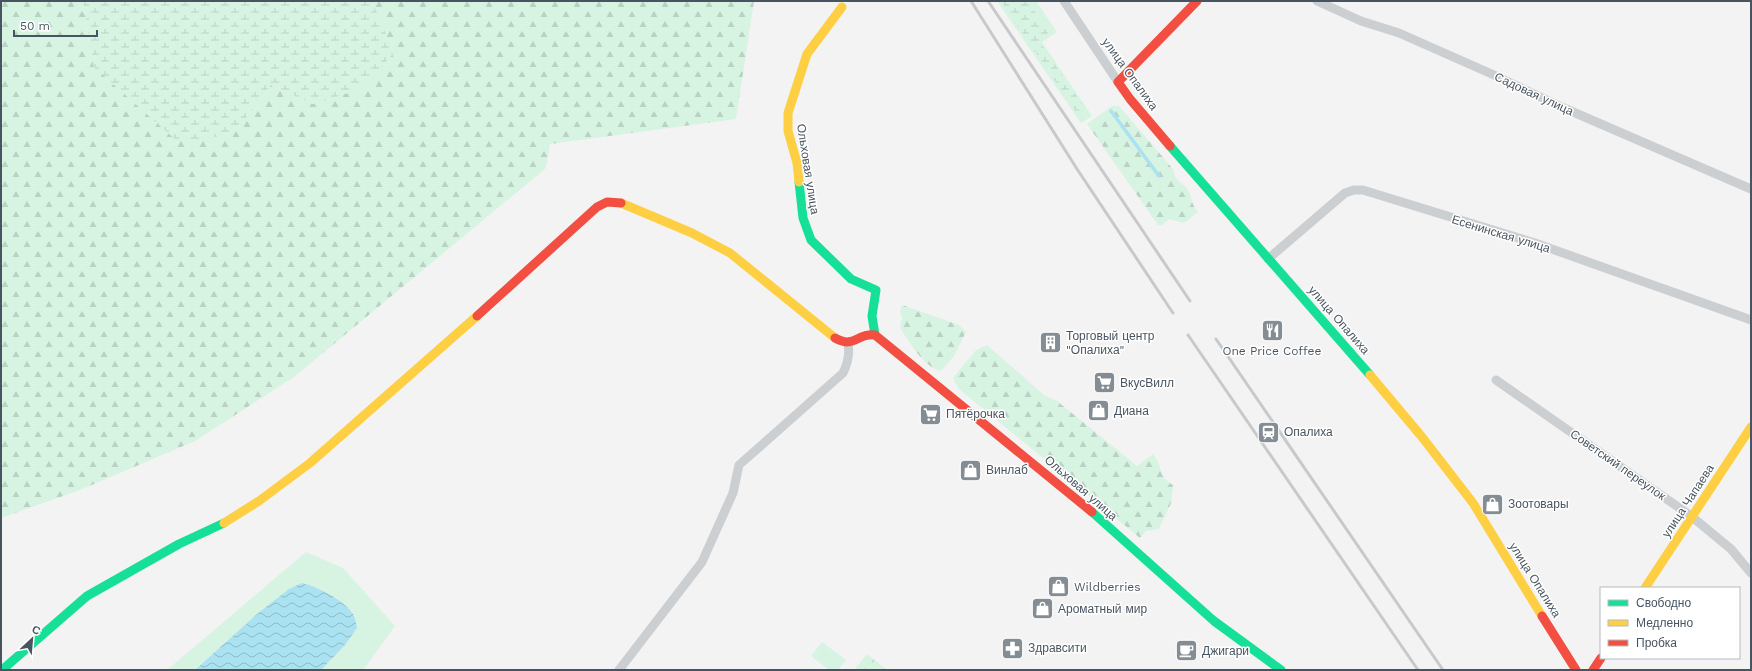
<svg xmlns="http://www.w3.org/2000/svg" width="1752" height="671" font-family="'Work Sans',sans-serif">
<style>
.green{fill:#d7f3e2}
.forest{fill:url(#forest-firs)}
.wetland{fill:url(#wetland-marsh)}
.park{fill:url(#park-crowns)}
.water{fill:url(#water-waves)}
.lines{fill:none;stroke-linecap:round;stroke-linejoin:round}
.stream{stroke:#aae2f2;stroke-width:3.5}
.street{stroke:#cccfd2;stroke-width:9}
.fast{stroke:#16e098;stroke-width:9}
.slow{stroke:#ffcf43;stroke-width:9}
.jam{stroke:#f24e42;stroke-width:9}
.rail{stroke:#c8c9cb;stroke-width:3}
.labels{text-anchor:middle;dominant-baseline:central;stroke-width:3;stroke-linejoin:round;paint-order:stroke}
.street-label{font-size:12px;fill:#485561;stroke:#fff}
.poi-label{font-size:12px;fill:#485561;stroke:#fff;text-anchor:start}
</style>
<defs>
<pattern id="forest-firs" width="22" height="20" patternUnits="userSpaceOnUse"><rect width="22" height="20" fill="#d7f3e2"/><path d="M5 1l3.5 6h-7zM16 11l3.5 6h-7z" fill="#bad2c4"/></pattern>
<pattern id="wetland-marsh" width="20" height="14" patternUnits="userSpaceOnUse"><rect width="20" height="14" fill="#d7f3e2"/><path d="M1 5h8M5 5V1M11 12h8M15 12V8" fill="none" stroke="#bad2c4"/></pattern>
<pattern id="park-crowns" width="20" height="18" patternUnits="userSpaceOnUse"><rect width="20" height="18" fill="#d7f3e2"/><path d="M2 6a3 3 0 1 1 6 0M12 15a3 3 0 1 1 6 0" fill="none" stroke="#bad2c4"/></pattern>
<pattern id="water-waves" width="16" height="10" patternUnits="userSpaceOnUse"><rect width="16" height="10" fill="#aae2f2"/><path d="M0 5q4-4 8 0t8 0" fill="none" stroke="#8cbac7"/></pattern>
</defs>
<rect width="100%" height="100%" fill="#f3f3f3"/>
<path class="green" d="M997,1H1036L1057,32L1042,42L1092,116L1081,123Z
M306,552L343,568L395,626L363,670H321L345,645L357,628L356,619L351,610L221,648L195,670H167Z
M822,642L846,660L838,670H829L811,656Z"/>
<path class="forest" d="M1,1H83L94,67L233,135L271,85L313,104L394,53L372,1H754L736,119L550,144L546,168L294,377L195,441L80,490L1,518Z
M1112,106H1119L1173,169C1176,185 1184,181 1189,192C1192,200 1192,205 1198,212L1184,223L1169,219L1162,225H1158L1087,124Z
M902,305L959,325L966,332L954,356L941,371C924,368 909,341 900,328L902,317L900,311Z
M987,345L1045,396L1057,401L1137,466L1153,454C1164,467 1156,475 1173,485L1171,503L1159,529L1146,531L1140,538L958,388L953,378L976,350Z"/>
<path class="wetland" d="M83,1H372L394,53L361,89L313,104L271,85L233,135L177,141L94,67Z
M1001,1H1028L1048,32L1047,35L1039,41L1086,110L1080,114L1076,112Z"/>
<path class="park" d="M867,654L887,670H854Z"/>
<path class="water" d="M302,583C318,587 339,598 350,610C355,615 356,621 357,628L345,645L321,670H195L257,614L289,589Z"/>
<g class="lines">
<path class="stream" d="M1111,111L1159,176"/>
<path class="street" d="M1064,1L1118,82
M1317,1L1361,21L1399,33L1494,75L1557,105L1751,189
M1268,259L1345,193L1354,190H1363L1535,243L1751,320
M1496,380L1691,516L1731,549L1751,573
M619,670L702,562L733,493L739,465L843,373C848,363 850,355 848,344"/>
<path class="fast" d="M1170,146L1370,375
M799,182L803,218L811,240L851,279L876,290L872,316L875,335
M1092,512L1214,621L1281,670
M2,670L87,596L179,544L224,523"/>
<path class="slow" d="M799,182L797,163L788,131V113L807,54L842,7
M621,203L692,233L730,253L835,338
M1370,375L1422,437L1473,503L1542,616
M224,523L259,501L310,463L477,316
M1645,588L1751,427"/>
<path class="jam" d="M1170,146L1130,99L1118,82L1197,1
M477,316L597,207L607,202L621,203
M835,338C855,349 856,333 875,335L1092,512
M1542,616L1576,670
M1593,670L1601,658"/>
<path class="rail" d="M971,1L1077,169L1173,313
M988,1L1190,301
M1188,335L1418,670
M1216,339L1443,670"/>
</g>
<defs>
<symbol id="restaurant-square" viewBox="-11 -11 22 22"><rect x="-9" y="-9" width="18" height="18" rx="4" fill="#848c94" stroke="#fff"/><path d="M-5-6h1v4h1v-4h1v4h1v-4h1v5L-1.5 .5V6h-2V.5L-5-1ZM5-6V6H3V1.5H1.5Q1.5-4 5-6Z" fill="#fff"/></symbol>
<symbol id="building-square" viewBox="-11 -11 22 22"><rect x="-9" y="-9" width="18" height="18" rx="4" fill="#848c94" stroke="#fff"/><path d="M-4-6H4V6H1V3H-1V6H-4ZM-2.5-4.3h1.7v1.8h-1.7ZM.8-4.3h1.7v1.8H.8ZM-2.5-1h1.7V.8h-1.7ZM.8-1h1.7V.8H.8Z" fill="#fff"/></symbol>
<symbol id="supermarket-square" viewBox="-11 -11 22 22"><rect x="-9" y="-9" width="18" height="18" rx="4" fill="#848c94" stroke="#fff"/><path d="M-6-5.5h2.5l.6 2H6L4.5 2H-2.5L-4.4-4H-6ZM-1.5 3.2a1.3 1.3 0 1 0 .1 0ZM3 3.2a1.3 1.3 0 1 0 .1 0Z" fill="#fff"/></symbol>
<symbol id="shop-square" viewBox="-11 -11 22 22"><rect x="-9" y="-9" width="18" height="18" rx="4" fill="#848c94" stroke="#fff"/><path d="M-5-2.5h2.3a2.7 3.5 0 0 1 5.4 0H5L5.5 6h-11ZM-1.5-2.5h3a1.5 2.3 0 0 0-3 0Z" fill="#fff"/></symbol>
<symbol id="station-square" viewBox="-11 -11 22 22"><rect x="-9" y="-9" width="18" height="18" rx="4" fill="#848c94" stroke="#fff"/><path d="M-3-6H3Q5-6 5-4V2Q5 4 3 4L4.5 6H3L1.5 4h-3L-3 6H-4.5L-3 4Q-5 4-5 2V-4Q-5-6-3-6ZM-3.5-4v3h7v-3ZM-3.5 1v1.5H-2V1ZM2 1v1.5H3.5V1Z" fill="#fff"/></symbol>
<symbol id="pharmacy-square" viewBox="-11 -11 22 22"><rect x="-9" y="-9" width="18" height="18" rx="4" fill="#848c94" stroke="#fff"/><path d="M-2-6h4v4h4v4h-4v4h-4v-4h-4v-4h4Z" fill="#fff"/></symbol>
<symbol id="cafe-square" viewBox="-11 -11 22 22"><rect x="-9" y="-9" width="18" height="18" rx="4" fill="#848c94" stroke="#fff"/><path d="M-5.5-4.5H6V0H3Q3 3.5 0 3.5H-2.5Q-5.5 3.5-5.5 0ZM3-3.2v2h1.7v-2ZM-6 4.5H4V6H-6Z" fill="#fff"/></symbol>
</defs>
<g fill-rule="evenodd">
<use href="#restaurant-square" x="1260" y="318" width="25" height="25"/>
<use href="#building-square" x="1038" y="330" width="25" height="25"/>
<use href="#supermarket-square" x="1092" y="370" width="25" height="25"/>
<use href="#shop-square" x="1086" y="398" width="25" height="25"/>
<use href="#supermarket-square" x="918" y="402" width="25" height="25"/>
<use href="#station-square" x="1256" y="420" width="25" height="25"/>
<use href="#shop-square" x="958" y="458" width="25" height="25"/>
<use href="#shop-square" x="1480" y="492" width="25" height="25"/>
<use href="#shop-square" x="1046" y="574" width="25" height="25"/>
<use href="#shop-square" x="1030" y="596" width="25" height="25"/>
<use href="#pharmacy-square" x="1000" y="636" width="25" height="25"/>
<use href="#cafe-square" x="1174" y="638" width="25" height="25"/>
</g>
<g class="labels">
<g class="street-label">
<text transform="translate(1130 74) rotate(54)">улица Опалиха</text>
<text transform="translate(1534 94) rotate(25)">Садовая улица</text>
<text transform="translate(808 169) rotate(81)">Ольховая улица</text>
<text transform="translate(1501 234) rotate(17)">Есенинская улица</text>
<text transform="translate(1339 320) rotate(49)">улица Опалиха</text>
<text transform="translate(1618 465) rotate(35)">Советский переулок</text>
<text transform="translate(1081 488) rotate(41)">Ольховая улица</text>
<text transform="translate(1688 501) rotate(-57)">улица Чапаева</text>
<text transform="translate(1535 580) rotate(58)">улица Опалиха</text>
</g>
<g class="poi-label">
<text x="1066" y="336">Торговый центр<tspan x="1066" dy="14">"Опалиха"</tspan></text>
<text x="1272" y="351" text-anchor="middle">One Price Coffee</text>
<text x="1120" y="383">ВкусВилл</text>
<text x="1114" y="411">Диана</text>
<text x="946" y="414">Пятёрочка</text>
<text x="1284" y="432">Опалиха</text>
<text x="986" y="470">Винлаб</text>
<text x="1508" y="504">Зоотовары</text>
<text x="1074" y="587">Wildberries</text>
<text x="1058" y="609">Ароматный мир</text>
<text x="1028" y="648">Здравсити</text>
<text x="1202" y="651">Джигари</text>
</g>
</g>
<rect width="1752" height="671" fill="none" stroke="#485561" stroke-width="4"/>
<rect x="1600" y="587" width="140" height="72" fill="#ffffff" stroke="#b6bbc0"/>
<rect x="1608" y="600" width="20" height="6" fill="#16e098" stroke="#b6bbc0"/>
<text x="1636" y="607" font-size="12" fill="#485561">Свободно</text>
<rect x="1608" y="620" width="20" height="6" fill="#ffcf43" stroke="#b6bbc0"/>
<text x="1636" y="627" font-size="12" fill="#485561">Медленно</text>
<rect x="1608" y="640" width="20" height="6" fill="#f24e42" stroke="#b6bbc0"/>
<text x="1636" y="647" font-size="12" fill="#485561">Пробка</text>
<g transform="translate(32 639) rotate(26)" stroke="#ffffff" stroke-width="3" paint-order="stroke">
<path d="M0-3L7 15L0 10L-7 15Z" fill="#485561"/>
<text y="-6" font-size="11" font-weight="bold" text-anchor="middle" fill="#485561">С</text>
</g>
<path d="M14 30v6h83v-6" fill="none" stroke="#485561" stroke-width="2"/>
<text x="20" y="30" font-size="12" fill="#485561" stroke="#ffffff" stroke-width="3" paint-order="stroke">50 m</text>
</svg>
